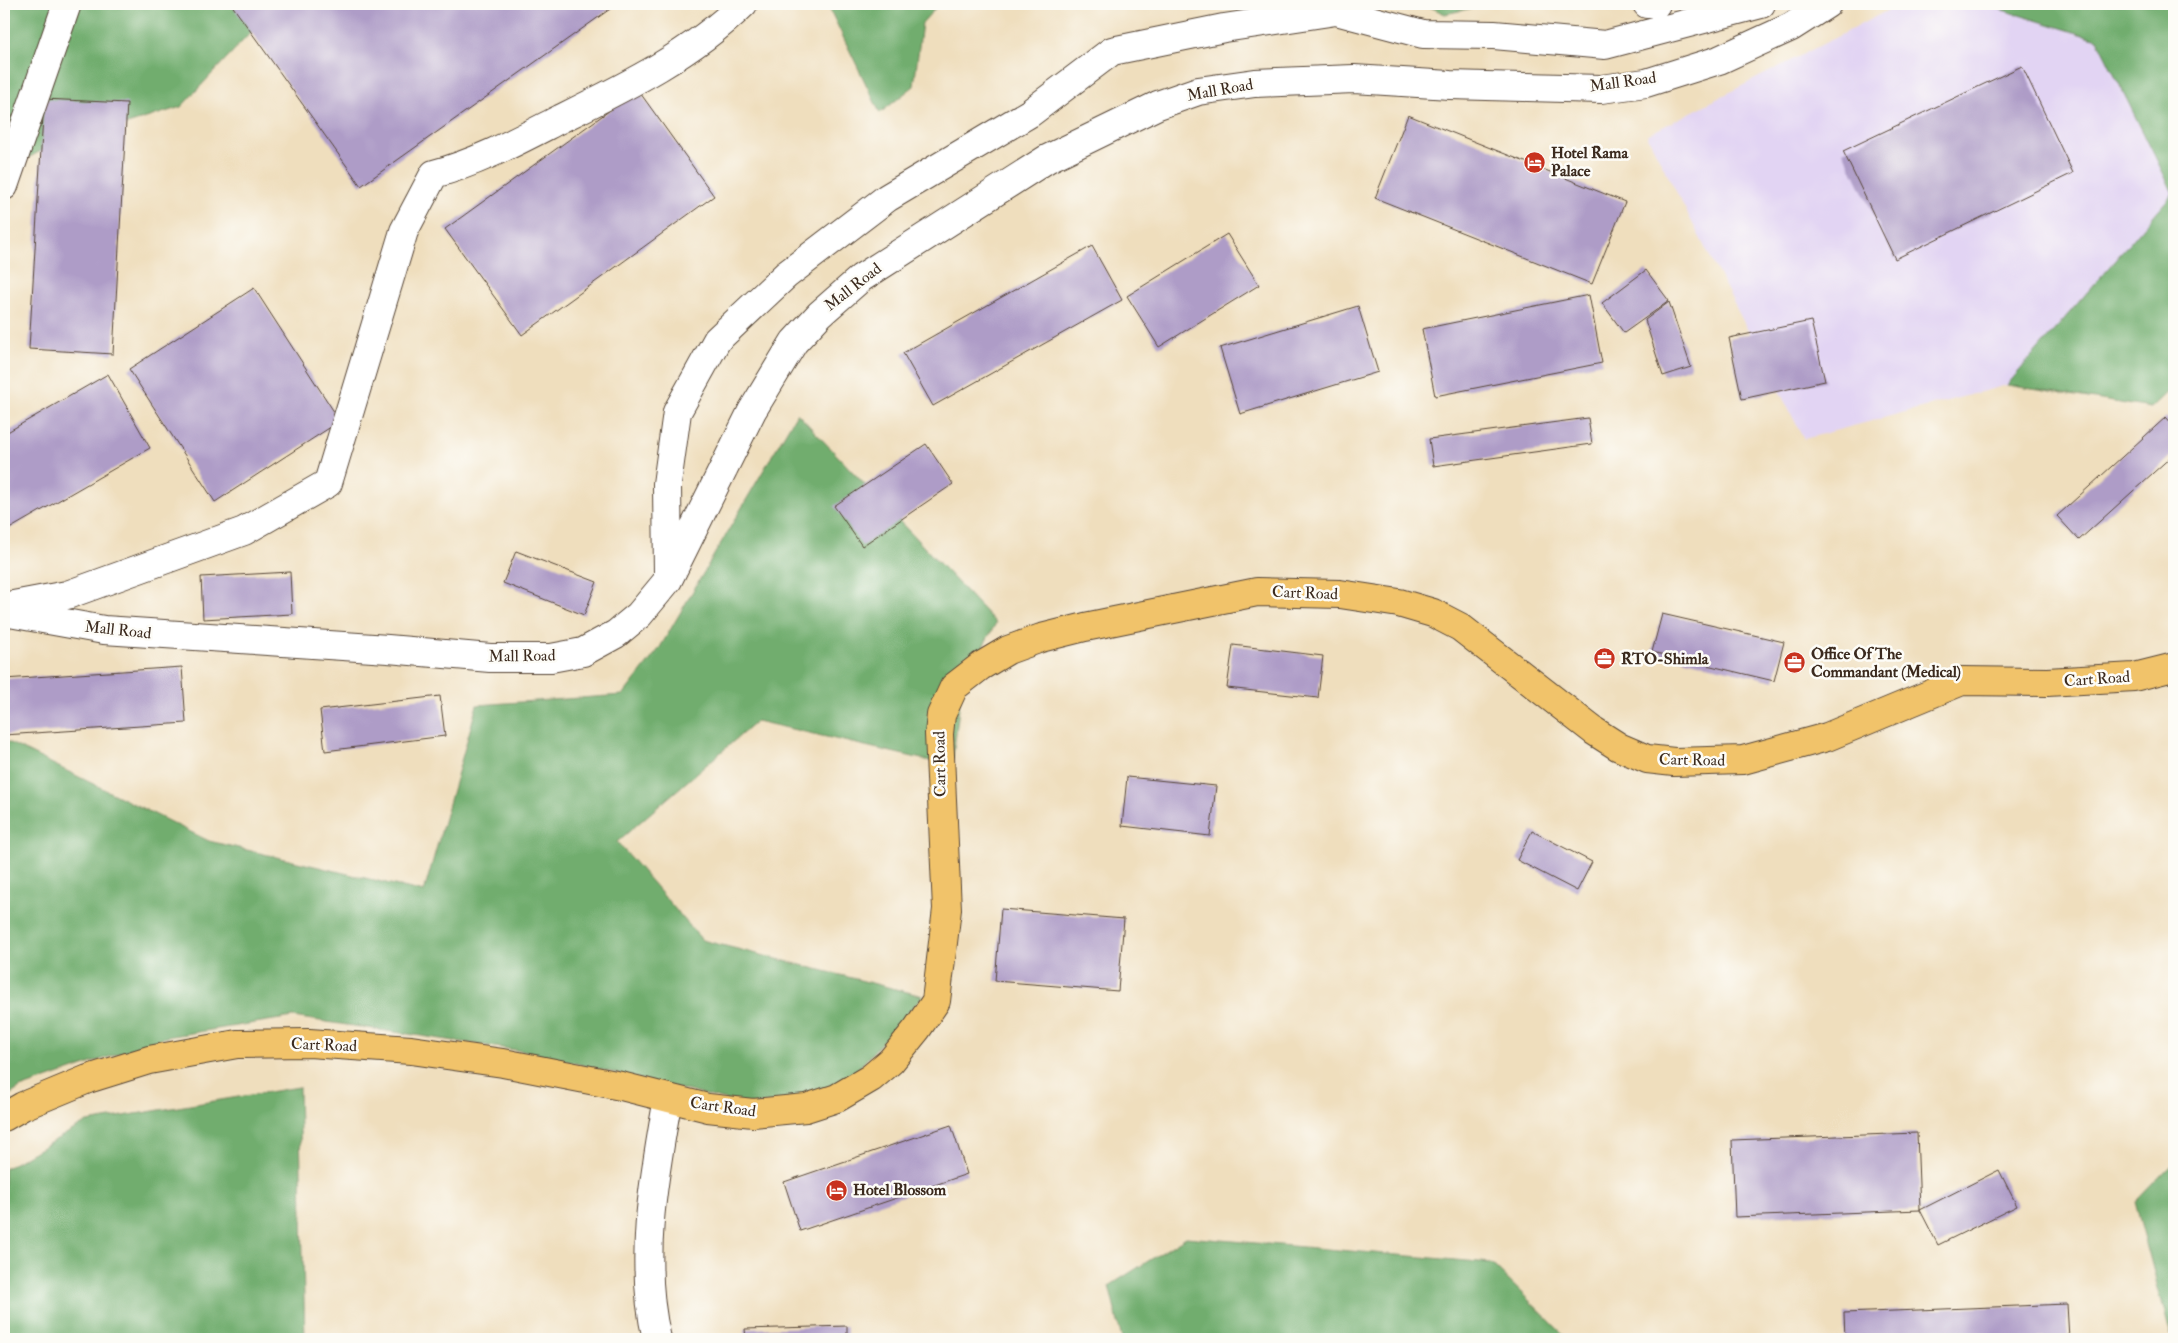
<svg xmlns="http://www.w3.org/2000/svg" width="2178" height="1343" font-family="'IM FELL Double Pica',serif">
<style>
.built{fill:#e2d4f3}
.forest{fill:#71ad6e;stroke:#566c46}
.building{fill:#ae9cc7}
.lines{fill:none;stroke-linecap:round;stroke-linejoin:round}
.street-casing{stroke:#564536;stroke-width:30}
.primary-casing{stroke:#564536;stroke-width:30}
.street{stroke:#fff;stroke-width:28}
.primary{stroke:#f1c36a;stroke-width:28}
.labels{text-anchor:middle;dominant-baseline:central;stroke-width:5;stroke-linejoin:round;paint-order:stroke}
.street-label{font-size:16px;fill:#3b2a1e;stroke:#fdfcf7}
.poi-label{font-size:16px;font-weight:bold;fill:#3b2a1e;stroke:#fdfcf7;text-anchor:start}
</style>
<rect width="100%" height="100%" fill="#fdfcf7"/>
<filter id="ink" filterUnits="userSpaceOnUse"><feTurbulence type="fractalNoise" baseFrequency=".02" numOctaves="2"/><feDisplacementMap in="SourceGraphic" scale="10" xChannelSelector="R" yChannelSelector="G"/><feConvolveMatrix kernelMatrix="1 2 1 2 8 2 1 2 1" color-interpolation-filters="sRGB"/></filter>
<filter id="wash" filterUnits="userSpaceOnUse"><feTurbulence type="fractalNoise" baseFrequency=".0096" numOctaves="4" result="noise"/><feDisplacementMap in="SourceGraphic" scale="20" xChannelSelector="R" yChannelSelector="G"/><feGaussianBlur stdDeviation="1.12" result="paint"/><feColorMatrix in="noise" values="0 0 0 0 0 0 0 0 0 0 0 0 0 0 0 0 0 1.4 0 .05"/><feComposite in="paint" operator="in"/></filter>
<g filter="url(#wash)">
<rect width="100%" height="100%" fill="#efdebd"/>
<path class="built" d="M1900,4H1983L2097,39L2173,193L2007,385L1804,439L1647,135Z"/>
<path class="forest" d="M4,4H332L255,28L181,107L39,152L4,171Z
M832,4H939L922,23L914,86L880,113L830,10Z
M1212,4H1291L1227,8Z
M1424,4H1491L1445,14Z
M1983,4H2174V386L2151,408L2007,385L2173,193L2097,39Z
M797,413L996,623L962,684L952,766L757,721L617,842L702,940L923,996L834,1096L746,1105L529,1052L293,1017L166,1037L20,1088L4,1099V740L209,841L424,892L477,705L623,695L659,649Z
M299,1087L305,1339H4V1169L87,1122Z
M2174,1162V1339H2172L2135,1202Z
M1186,1237L1491,1263L1568,1339H1122L1109,1286Z"/>
<g id="blocks">
<path class="building" d="M231,4H617L361,186Z
M2022,66L2073,173L1895,259L1843,151Z
M638,90L714,196L522,335L445,229Z
M44,99L127,103L113,354L29,349Z
M1408,115L1625,202L1592,284L1375,198Z
M1227,234L1259,285L1159,347L1127,296Z
M1092,246L1122,300L933,406L903,353Z
M1646,270L1669,301L1624,333L1602,303Z
M254,288L340,421L215,502L129,369Z
M1589,295L1602,363L1435,396L1422,329Z
M1669,302L1691,367L1663,376L1645,320Z
M1358,306L1378,372L1240,414L1220,348Z
M1811,321L1825,381L1742,399L1729,338Z
M108,374L150,448L4,532V434Z
M2166,417L2174,426V454L2079,540L2057,516Z
M1588,418L1592,444L1433,466L1429,439Z
M926,444L953,484L862,546L834,506Z
M516,551L597,582L584,615L503,583Z
M290,572L292,614L203,619L201,577Z
M1662,614L1784,642L1774,681L1652,652Z
M1233,645L1323,656L1318,698L1227,688Z
M182,667L186,723L4,735V679Z
M440,696L445,736L325,751L320,710Z
M1127,777L1216,786L1210,836L1122,826Z
M1532,831L1592,862L1577,891L1517,860Z
M1001,909L1124,919L1118,991L995,981Z
M951,1125L967,1174L800,1231L784,1182Z
M1917,1133L1920,1210L1735,1217L1732,1140Z
M1999,1170L2017,1206L1938,1245L1920,1210Z
M2067,1304L2069,1339H1845L1844,1313Z
M847,1326V1339H746L745,1329Z"/>
</g>
</g>
<g filter="url(#ink)">
<use href="#blocks" fill-opacity="0" stroke="#564536" stroke-width="1"/>
<g class="lines">
<defs>
<path id="street" d="M1647,4H1656
M4,186L67,4
M668,575L667,484L677,412L717,340L786,275L887,198L1030,113L1112,51L1224,28L1336,11L1423,34L1494,35L1605,45L1761,4
M8,606L67,595L244,531L328,483L404,231L434,174C479,162 519,140 560,119C625,87 691,55 743,4
M4,612L104,630L388,649L490,658H551L583,652L616,634L639,615L668,580L752,411L794,342L820,314L861,278L1047,159L1158,105L1198,91L1255,83L1354,79L1450,85L1601,89L1646,83L1719,60L1791,27L1827,4
M657,1339C638,1260 654,1177 668,1098"/>
<path id="primary" d="M4,1117L23,1106L88,1079L149,1060L237,1044L309,1043L411,1050L503,1063L621,1086L708,1108L753,1113L806,1108L837,1098L871,1078L891,1061L917,1029L936,1001L947,909L939,734L941,715L954,687L981,666L1008,650L1041,638L1085,627L1257,592L1340,594L1399,603L1433,613L1460,627L1594,731L1619,747L1647,759L1674,762L1743,760L1827,737L1962,681L2047,682L2134,677L2174,667"/>
</defs>
<use href="#street" class="street-casing"/>
<use href="#primary" class="primary-casing"/>
<use href="#street" class="street"/>
<use href="#primary" class="primary"/>
</g>
</g>
<defs>
<symbol id="hotel-disc" viewBox="-11 -11 22 22"><circle r="9.5" fill="#c8321e" stroke="#fdfcf7"/><path d="M-6-4.5h1.5V1H6V5H4.5V3h-9V5H-6ZM-4 0a1.8 1.8 0 1 1 3.6 0ZM.5 0V-2.5h3Q6-2.5 6 0Z" fill="#fff"/></symbol>
<symbol id="office-disc" viewBox="-11 -11 22 22"><circle r="9.5" fill="#c8321e" stroke="#fdfcf7"/><path d="M-6-3h4V-5.5h4V-3h4V5H-6ZM-1-4.5V-3h2v-1.5ZM-6 0V1H6V0Z" fill="#fff"/></symbol>
</defs>
<g fill-rule="evenodd">
<use href="#hotel-disc" x="1522" y="150" width="25" height="25"/>
<use href="#office-disc" x="1592" y="646" width="25" height="25"/>
<use href="#office-disc" x="1782" y="650" width="25" height="25"/>
<use href="#hotel-disc" x="824" y="1178" width="25" height="25"/>
</g>
<g class="labels">
<g class="street-label">
<text transform="translate(1623 82) rotate(-8)">Mall Road</text>
<text transform="translate(1220 90) rotate(-10)">Mall Road</text>
<text transform="translate(853 287) rotate(-38)">Mall Road</text>
<text transform="translate(1305 593) rotate(2)">Cart Road</text>
<text transform="translate(118 630) rotate(6)">Mall Road</text>
<text transform="translate(522 656) rotate(-1)">Mall Road</text>
<text transform="translate(2097 679) rotate(-4)">Cart Road</text>
<text transform="translate(1692 760) rotate(1)">Cart Road</text>
<text transform="translate(940 764) rotate(-91)">Cart Road</text>
<text transform="translate(324 1045) rotate(2)">Cart Road</text>
<text transform="translate(723 1107) rotate(8)">Cart Road</text>
</g>
<g class="poi-label">
<text x="1551" y="153">Hotel Rama<tspan x="1551" dy="18">Palace</tspan></text>
<text x="1811" y="654">Office Of The<tspan x="1811" dy="18">Commandant (Medical)</tspan></text>
<text x="1621" y="659">RTO-Shimla</text>
<text x="853" y="1190">Hotel Blossom</text>
</g>
</g>
<rect width="2178" height="1343" fill="none" stroke="#fdfcf7" stroke-width="20"/>
</svg>
